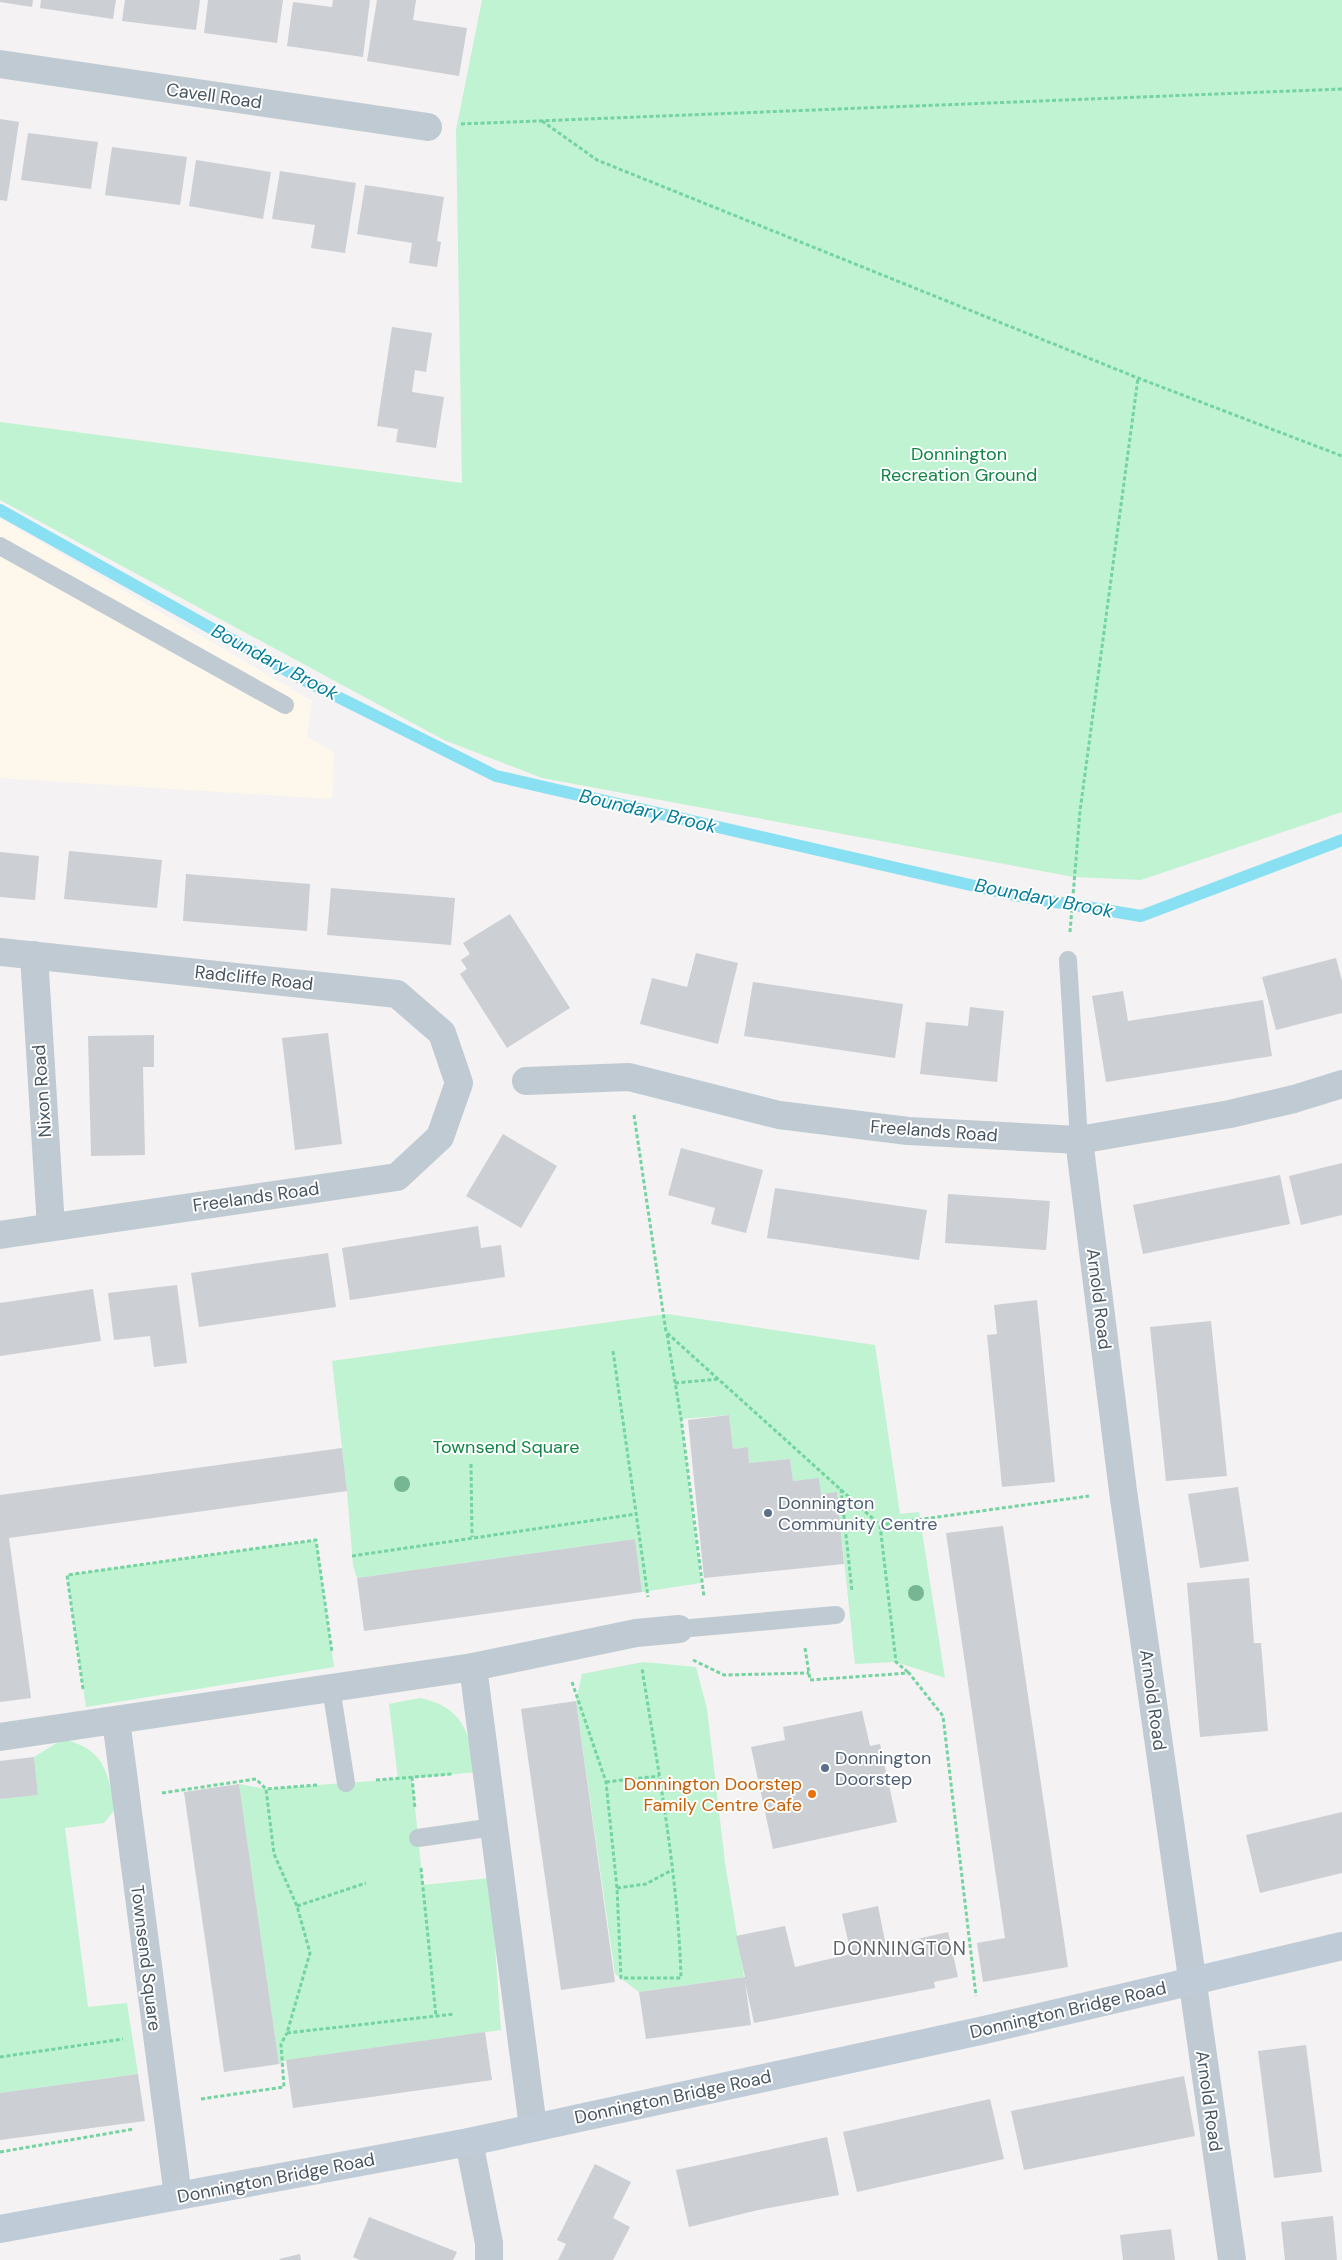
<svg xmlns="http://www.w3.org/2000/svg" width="1342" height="2260" font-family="'DM Sans',sans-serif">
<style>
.commercial{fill:#fef8ec}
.green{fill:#bff3d1}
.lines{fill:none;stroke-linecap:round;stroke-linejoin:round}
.stream{stroke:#89e0f3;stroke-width:12}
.building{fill:#cccfd4}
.path{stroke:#74d4a1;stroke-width:3;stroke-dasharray:4 2.5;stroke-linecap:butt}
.service{stroke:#bfcad2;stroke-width:18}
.minor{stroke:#bfcad2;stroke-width:28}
.secondary{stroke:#bfcbd6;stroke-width:28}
.tree{fill:#77b693}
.service-dot{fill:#5c6f8a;stroke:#fff;stroke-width:2}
.food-dot{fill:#e8710a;stroke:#fff;stroke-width:2}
.labels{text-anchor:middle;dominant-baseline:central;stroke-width:4;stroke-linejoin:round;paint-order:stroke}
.street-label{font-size:18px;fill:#485661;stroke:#fff}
.park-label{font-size:18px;fill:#118446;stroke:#fff}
.service-label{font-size:18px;fill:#4e5e75;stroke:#fff;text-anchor:start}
.food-label{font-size:18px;fill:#c56008;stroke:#fff;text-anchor:end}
.water-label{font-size:19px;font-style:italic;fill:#057e98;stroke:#fff}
.neighbourhood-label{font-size:19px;letter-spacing:1px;fill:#5e6267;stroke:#fff}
</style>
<rect width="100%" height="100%" fill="#f4f2f2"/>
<path class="commercial" d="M0,518L312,701L307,736L334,753L332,799L0,778Z"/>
<path class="green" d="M482,0H1342V812L1141,880L1074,877L542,778L444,740L0,500V422L462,483L456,130Z
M667,1314L875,1345L900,1514L919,1512L945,1678L896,1662L855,1664L837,1493L821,1494L819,1479L793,1481L790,1459L749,1463L748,1447L733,1449L729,1415L681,1419L701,1583L642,1592L635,1539L357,1578L353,1565L347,1491L332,1361Z
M316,1540L334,1667L86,1707L67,1575Z
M643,1662L696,1667L707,1709L725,1863L744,1977L639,1992L615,1974L576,1701L582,1674Z
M420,1698C465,1708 467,1732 478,1772L412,1778L423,1885L490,1878L501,2030L287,2060L279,2064L239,1784L266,1789L398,1779L389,1704Z
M63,1739C105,1750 106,1769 116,1808L104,1823L65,1828L88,2007L127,2003L138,2074L0,2093V1799L38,1795L34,1757Z"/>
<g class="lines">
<path class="stream" d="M0,510L302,679L496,776L1014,895L1141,916L1342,840"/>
</g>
<path class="building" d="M0,0H33L32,7L0,2Z
M41,0H116L113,19L40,8Z
M125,0H200L196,30L122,21Z
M208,0H283L277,43L204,33Z
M333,0H370L363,57L287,46L293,2L332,7Z
M377,0H416L413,20L467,28L459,76L367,61Z
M0,119L19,122L7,201L0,200Z
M28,133L98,142L91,189L21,180Z
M112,147L187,157L180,205L105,195Z
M196,160L271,172L263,219L189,206Z
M280,171L356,183L345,253L311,248L315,225L272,219Z
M365,185L444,197L437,241L441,242L437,267L409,263L412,243L357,234Z
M392,327L432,333L426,372L415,370L412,392L444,397L436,448L396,442L398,429L377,426Z
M69,851L162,860L157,908L64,899Z
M0,852L39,856L35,900L0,897Z
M186,874L310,884L307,931L183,921Z
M331,888L455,898L451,945L327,935Z
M510,914L570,1008L507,1048L460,974L467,969L461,960L470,954L463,943Z
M696,953L738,963L718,1044L640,1024L652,978L687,987Z
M1336,958L1342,981V1013L1276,1030L1262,977Z
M753,982L903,1004L895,1058L744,1036Z
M1123,991L1128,1021L1263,1000L1272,1056L1106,1082L1092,996Z
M970,1007L1004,1011L997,1082L920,1074L926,1022L968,1026Z
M328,1033L342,1144L295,1150L282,1038Z
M154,1035V1067H143L145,1155L91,1156L88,1036Z
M503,1134L557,1166L521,1228L466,1196Z
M681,1148L763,1170L746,1233L711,1224L715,1208L668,1195Z
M1342,1163V1215L1301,1225L1289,1176Z
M1280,1175L1290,1224L1143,1254L1133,1205Z
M775,1188L927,1210L919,1260L767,1238Z
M948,1194L1050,1201L1046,1250L945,1243Z
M478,1226L481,1248L501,1245L505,1277L350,1300L342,1248Z
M328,1253L336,1307L199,1327L191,1273Z
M177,1285L187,1363L154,1367L150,1336L114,1340L108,1293Z
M93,1289L101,1341L0,1356V1303Z
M1037,1300L1055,1482L1002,1487L987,1335L997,1334L994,1305Z
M1211,1321L1227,1476L1166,1481L1150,1327Z
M729,1415L733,1449L748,1447L749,1463L790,1459L793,1481L819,1478L821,1494L837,1492L844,1564L704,1578L688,1420Z
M342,1448L347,1491L9,1538L31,1698L0,1702V1495Z
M1238,1487L1249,1561L1200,1568L1188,1494Z
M1003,1526L1068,1967L983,1982L977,1943L1005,1938L946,1533Z
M635,1539L642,1592L364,1631L357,1578Z
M1249,1578L1254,1643H1261L1268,1731L1200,1737L1187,1583Z
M576,1701L615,1982L561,1990L521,1709Z
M862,1711L870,1746L880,1744L897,1822L773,1849L751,1747L785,1740L783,1727Z
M34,1757L38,1795L0,1799V1761Z
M239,1784L279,2064L224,2072L184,1792Z
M1342,1812V1873L1260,1893L1246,1835Z
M878,1906L886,1946L948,1932L958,1977L934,1982L935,1988L754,2023L745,1982L751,2025L646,2039L639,1992L745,1977L736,1936L785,1926L795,1967L851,1954L842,1914Z
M485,2032L492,2080L293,2108L286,2060Z
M1306,2045L1322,2172L1274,2178L1258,2051Z
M138,2074L145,2121L0,2140V2093Z
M1184,2076L1195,2136L1024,2170L1011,2111Z
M990,2099L1004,2159L857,2192L843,2132Z
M827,2137L839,2195L758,2210L689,2227L676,2170Z
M595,2164L631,2182L613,2218L630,2227L613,2260H558L566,2244L557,2240Z
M1333,2216L1337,2260H1285L1281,2222Z
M369,2217L457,2252L453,2260H360L353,2257Z
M1171,2229L1175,2260H1123L1120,2235Z
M300,2254L301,2260H280L279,2259Z"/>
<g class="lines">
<path class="path" d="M542,121L597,160L1138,378L1342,456
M461,124L1342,89
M1070,932L1080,811L1138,378
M634,1115L666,1332L880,1525L1089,1496
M667,1334L681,1418L704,1597
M613,1351L648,1597
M675,1383L719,1379
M471,1464L472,1537
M841,1489L852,1591
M880,1525L896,1662L909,1673
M352,1556L636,1514
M805,1648L810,1680L909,1673L943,1716L976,1996
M693,1660L724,1675L809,1673
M572,1682L606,1782L617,1888L621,1978H681C678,1874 658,1770 642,1668
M83,1689L67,1575L316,1540L332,1652
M412,1777L415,1809
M376,1780L452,1774
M606,1782L659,1776
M317,1785L266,1789L274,1854L297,1906L310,1953L287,2033L454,2014
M162,1793L256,1779L266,1789
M421,1868L436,2016
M617,1888L646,1884L672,1870
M297,1906L366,1883
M0,2057L123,2039
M201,2099L284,2087L281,2044L287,2033
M0,2152L134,2129"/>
<path class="service" d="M0,546L285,705
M1068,960L1079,1140
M679,1629L836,1615
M331,1688L346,1783
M418,1838L494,1827"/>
<path class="minor" d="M0,64L428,127
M0,952L397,994L442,1033L459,1083L440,1137L397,1177L0,1235
M34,955L51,1227
M526,1081L629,1077L779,1115L908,1131L1079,1140L1230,1114L1294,1099L1342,1084
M1079,1140L1123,1491L1232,2260
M473,1667L533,2127
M116,1720L178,2196
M0,1737L473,1667L636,1633L679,1629
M469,2142L489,2243V2260"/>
<path class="secondary" d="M0,2229L469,2142L980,2031L1342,1946"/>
</g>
<g class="tree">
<circle cx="402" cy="1484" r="8"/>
<circle cx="916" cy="1593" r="8"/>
</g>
<g class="service-dot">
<circle cx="768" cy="1513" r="5"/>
<circle cx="825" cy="1768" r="5"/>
</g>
<circle class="food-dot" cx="812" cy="1794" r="5"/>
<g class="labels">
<g class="street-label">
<text transform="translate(214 96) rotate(8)">Cavell Road</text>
<text transform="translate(254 978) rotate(6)">Radcliffe Road</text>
<text transform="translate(42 1091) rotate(-94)">Nixon Road</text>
<text transform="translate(934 1131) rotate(4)">Freelands Road</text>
<text transform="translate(256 1197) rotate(-8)">Freelands Road</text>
<text transform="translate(1099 1299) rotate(83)">Arnold Road</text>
<text transform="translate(1153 1700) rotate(82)">Arnold Road</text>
<text transform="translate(146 1958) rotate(83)">Townsend Square</text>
<text transform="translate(1068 2010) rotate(-13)">Donnington Bridge Road</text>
<text transform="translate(673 2097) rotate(-12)">Donnington Bridge Road</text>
<text transform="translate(1209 2101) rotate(82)">Arnold Road</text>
<text transform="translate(276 2178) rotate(-11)">Donnington Bridge Road</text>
</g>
<g class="park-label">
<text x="959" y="454">Donnington<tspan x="959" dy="21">Recreation Ground</tspan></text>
<text x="506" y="1447">Townsend Square</text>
</g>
<g class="service-label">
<text x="778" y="1503">Donnington<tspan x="778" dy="21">Community Centre</tspan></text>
<text x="835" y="1758">Donnington<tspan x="835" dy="21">Doorstep</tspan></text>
</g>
<g class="food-label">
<text x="802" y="1784">Donnington Doorstep<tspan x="802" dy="21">Family Centre Cafe</tspan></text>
</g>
<g class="water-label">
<text transform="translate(275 662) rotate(28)">Boundary Brook</text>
<text transform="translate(648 811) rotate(13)">Boundary Brook</text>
<text transform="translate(1044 898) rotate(11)">Boundary Brook</text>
</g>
<g class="neighbourhood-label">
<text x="900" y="1948">DONNINGTON</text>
</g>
</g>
</svg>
